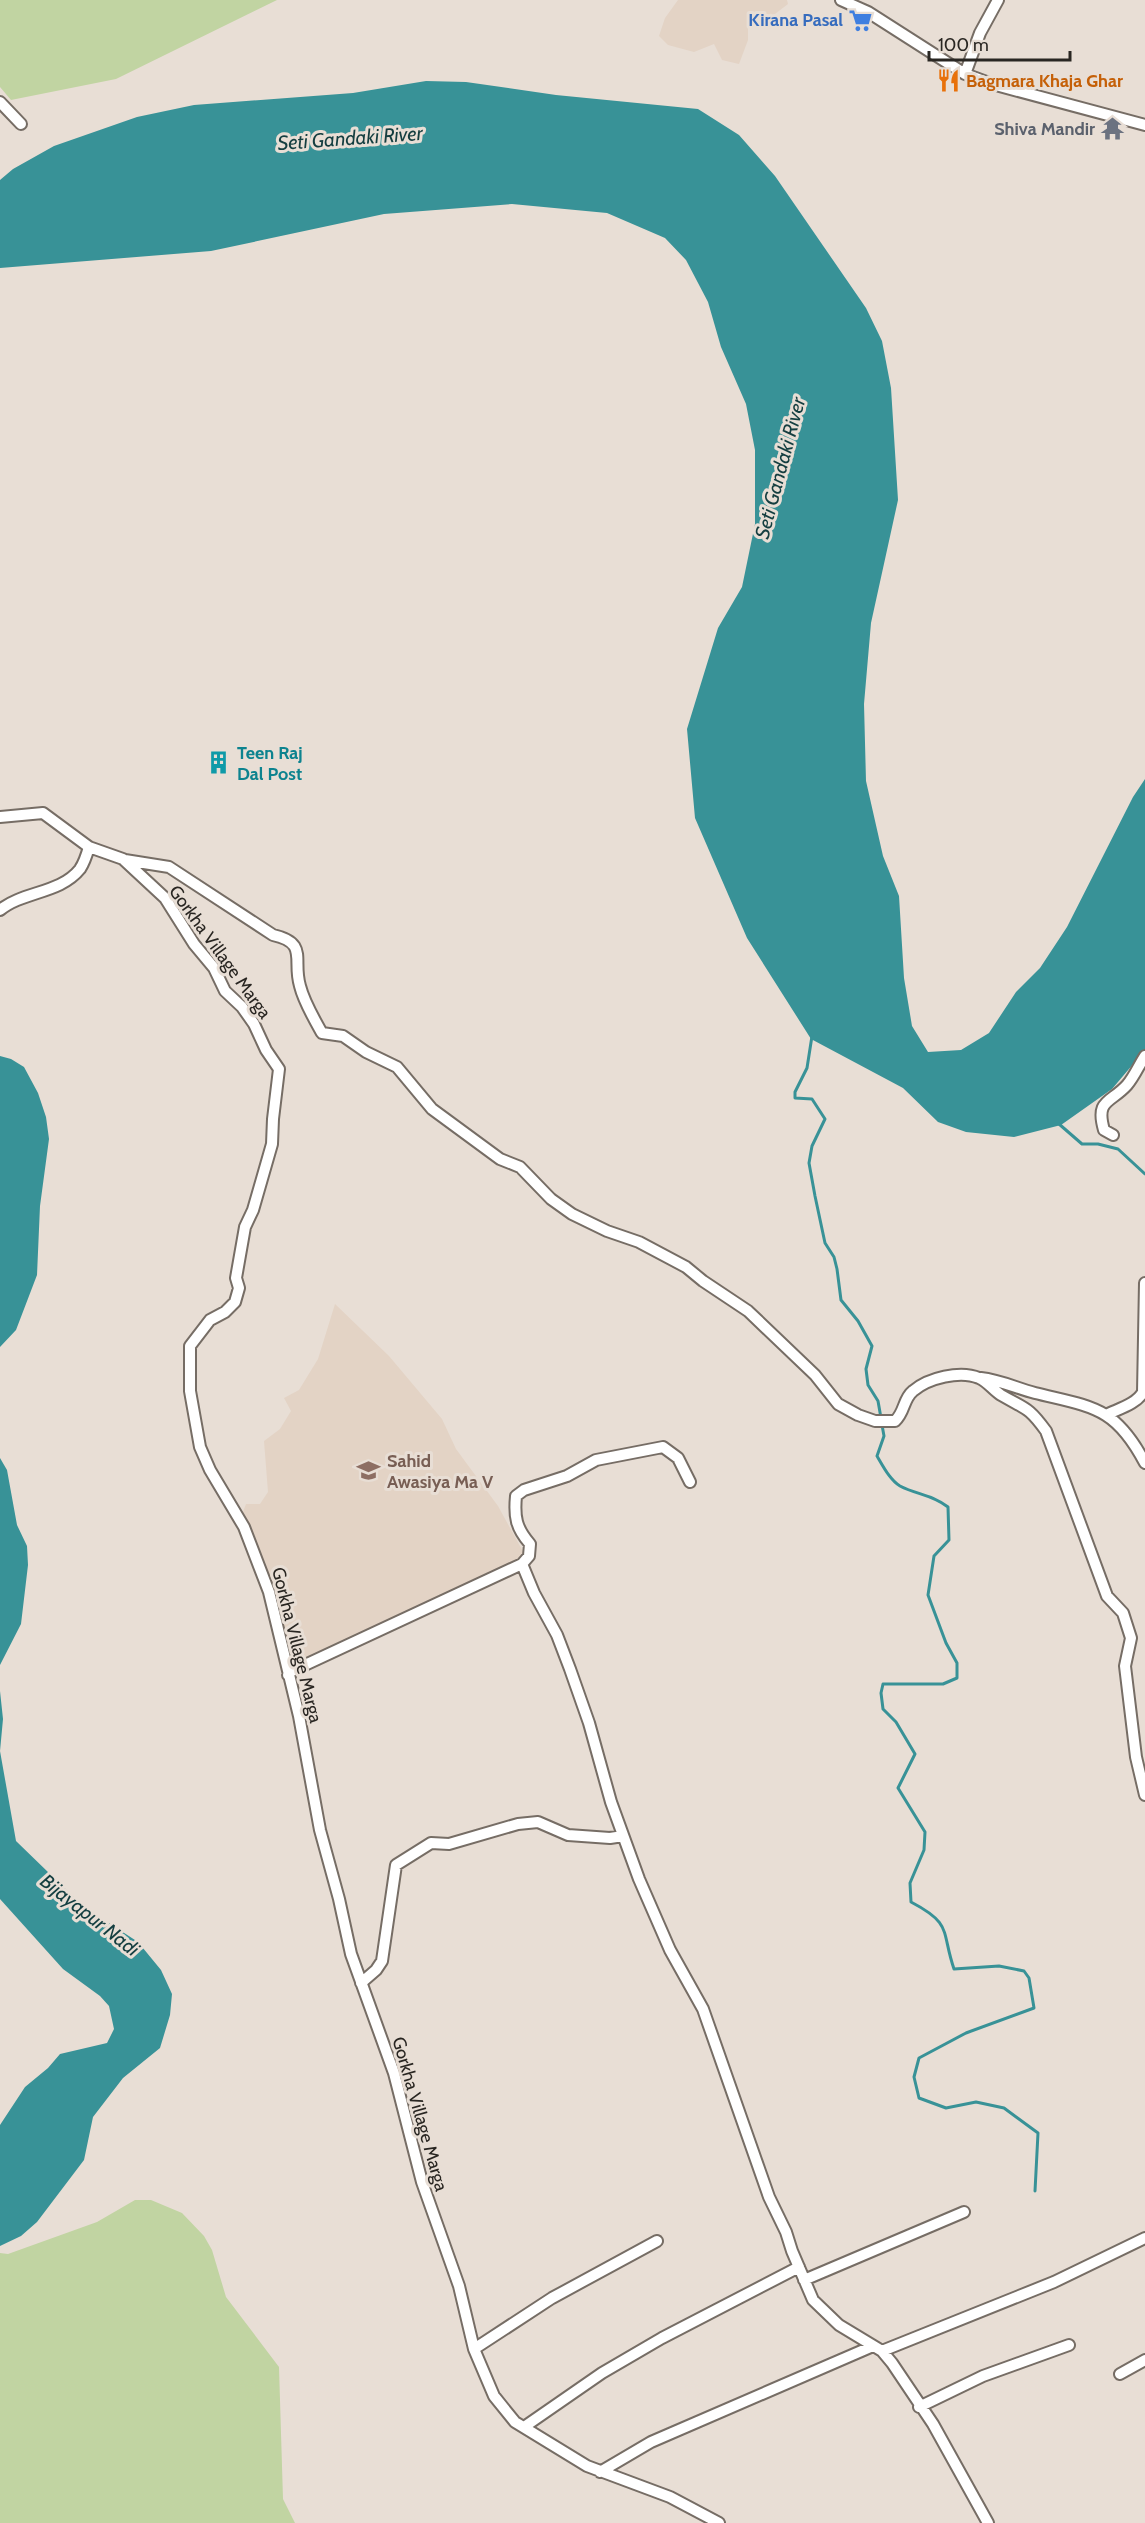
<svg xmlns="http://www.w3.org/2000/svg" width="1145" height="2523" font-family="Cabin,sans-serif">
<style>
.built{fill:#e3d3c5}
.green{fill:#c1d4a2}
.water{fill:#389297}
.lines{fill:none;stroke-linecap:round;stroke-linejoin:round}
.stream{stroke:#389297;stroke-width:3}
.street-casing{stroke:#766d65;stroke-width:14}
.street{stroke:#fff;stroke-width:10}
.labels{text-anchor:middle;dominant-baseline:central;stroke-width:6;stroke-linejoin:round;paint-order:stroke}
.shop-label{font-size:18px;font-weight:bold;fill:#366cbe;stroke:#e8ded5;text-anchor:end}
.food-label{font-size:18px;font-weight:bold;fill:#c56008;stroke:#e8ded5;text-anchor:start}
.worship-label{font-size:18px;font-weight:bold;fill:#5b616d;stroke:#e8ded5;text-anchor:end}
.culture-label{font-size:18px;font-weight:bold;fill:#0d838f;stroke:#e8ded5;text-anchor:start}
.street-label{font-size:18px;fill:#292622;stroke:#e8ded5}
.education-label{font-size:18px;font-weight:bold;fill:#785e54;stroke:#e8ded5;text-anchor:start}
.water-label{font-size:20px;font-style:italic;fill:#143e40;stroke:#e8ded5}
</style>
<rect width="100%" height="100%" fill="#e8ded5"/>
<path class="built" d="M678,0H787L788,4L771,17L748,19V40L739,64L722,60L714,44L694,52L668,45L659,36L665,18Z
M335,1304L389,1356L442,1419L456,1449L498,1506L526,1557L291,1668L276,1599L261,1554L243,1512L246,1504H260L268,1492L264,1441L280,1429L291,1411L284,1398L299,1390L318,1359Z"/>
<path class="green" d="M0,0H277L116,79L11,100L0,87Z
M135,2200H151L182,2213L204,2236L212,2250L226,2297L279,2367L283,2499L295,2523H0V2253L8,2254L97,2222Z"/>
<path class="water" d="M426,81L466,82L556,95L698,109L739,135L775,176L866,308L882,341L891,388L898,500L871,623L864,704L866,781L883,856L899,896L904,978L912,1026L928,1052L961,1050L989,1033L1016,992L1040,968L1067,927L1133,797L1145,779V1050L1112,1089L1061,1125L1014,1137L966,1132L938,1122L903,1088L811,1039L747,938L695,818L687,729L718,628L742,587L755,524V450L746,404L721,347L708,302L686,260L665,238L607,213L512,204L384,214L211,251L0,268V180L13,169L54,146L137,117L194,105L353,93Z
M0,1056L11,1059L24,1067L38,1093L46,1117L49,1139L40,1206L37,1275L16,1330L0,1347Z
M0,1458L7,1470L17,1525L27,1546L28,1565L21,1624L0,1665Z
M0,1691L3,1719L0,1751L16,1841L83,1906L138,1942L161,1970L172,1994L170,2015L160,2048L123,2078L93,2117L84,2160L37,2222L21,2236L0,2246V2125L25,2087L48,2068L60,2054L107,2043L114,2029L109,2006L100,1996L63,1969L0,1899Z"/>
<g class="lines">
<path class="stream" d="M812,1036L807,1068L795,1092V1098L812,1099L825,1119L812,1146L809,1163L815,1196L825,1243L834,1257L837,1269L841,1300L858,1321L872,1346L866,1369L868,1385L878,1401L881,1418
M1059,1124L1082,1144H1098L1118,1149L1145,1174
M882,1425L884,1436L877,1456C883,1466 890,1480 900,1486C917,1495 931,1494 948,1507L949,1540L934,1556L928,1595L946,1643L957,1663V1678L943,1684H883L881,1693L883,1709L896,1722L915,1754L898,1788L925,1832L924,1850L910,1883L911,1902C953,1924 941,1931 954,1969L999,1966L1024,1971L1029,1978L1034,2008L966,2033L919,2058L914,2077L919,2098L946,2108L976,2102L1004,2108L1038,2133L1035,2191"/>
<defs>
<path id="street" d="M841,0L868,12L965,74L992,84L1145,125
M965,74L980,33L998,0
M0,102L21,124
M0,817L43,813L89,847
M125,860L169,867L273,935C309,943 292,960 300,986C304,1002 314,1019 322,1033L343,1036L366,1052L397,1067L432,1109L500,1159L520,1167L551,1199L572,1214L607,1231L639,1242L686,1267L703,1281L748,1311L815,1375L838,1404L858,1415L875,1421H895C905,1412 903,1399 913,1391C928,1378 960,1370 979,1378C987,1381 993,1390 1001,1395C1025,1409 1028,1406 1046,1431L1107,1596L1123,1613L1131,1638L1125,1666L1136,1757L1145,1795
M0,910C23,891 60,894 80,869C84,863 87,854 89,847L123,859L165,898L194,944L214,968L225,991L242,1007L254,1024L266,1050L279,1069L273,1119L272,1144L253,1210L245,1227L236,1278L239,1288L235,1302L225,1312L210,1320L190,1346V1391L200,1447L210,1470L244,1527L269,1592L299,1716L320,1830L339,1899L351,1954L394,2073L422,2182L459,2286L474,2349L494,2396L515,2422L587,2466L670,2497L719,2523
M1113,1135L1104,1130C1095,1099 1111,1103 1127,1085C1134,1077 1139,1065 1145,1056
M981,1378C1000,1380 1016,1388 1035,1393C1092,1407 1115,1406 1145,1463
M1106,1415C1118,1409 1137,1404 1143,1392L1145,1283
M690,1482L678,1458L663,1447L596,1460L567,1476L524,1490L516,1496C514,1517 516,1528 530,1544L529,1556L522,1564L534,1593L557,1635L570,1669L589,1723L611,1802L639,1879L670,1950L703,2009L769,2197L786,2232L792,2251L813,2300L839,2325L882,2351L892,2363L933,2424L988,2523
M288,1675L292,1671L522,1564
M361,1983L376,1970L382,1961L396,1865L431,1843L449,1844L518,1824L538,1822L568,1835L610,1838L623,1836
M804,2280L964,2212
M474,2349L552,2298L657,2241
M882,2351L1054,2282L1145,2238
M1120,2374L1145,2360
M919,2407L983,2376L1069,2345
M524,2427L602,2373L662,2338L799,2267
M600,2472L651,2442L873,2346"/>
</defs>
<use href="#street" class="street-casing"/>
<use href="#street" class="street"/>
</g>
<defs>
<symbol id="supermarket-bare" viewBox="-9 -9 18 18"><path d="M-6-5.5h2.5l.6 2H6L4.5 2H-2.5L-4.4-4H-6ZM-1.5 3.2a1.3 1.3 0 1 0 .1 0ZM3 3.2a1.3 1.3 0 1 0 .1 0Z" fill="#3f7fe0" stroke="#e8ded5" stroke-width="2.5" paint-order="stroke"/></symbol>
<symbol id="restaurant-bare" viewBox="-9 -9 18 18"><path d="M-5-6h1v4h1v-4h1v4h1v-4h1v5L-1.5 .5V6h-2V.5L-5-1ZM5-6V6H3V1.5H1.5Q1.5-4 5-6Z" fill="#e8710a" stroke="#e8ded5" stroke-width="2.5" paint-order="stroke"/></symbol>
<symbol id="temple-bare" viewBox="-9 -9 18 18"><path d="M0-6L5-2H3V0L6.5 2.5H4V6H1.5V3h-3V6H-4V2.5H-6.5L-3 0V-2H-5Z" fill="#6b7280" stroke="#e8ded5" stroke-width="2.5" paint-order="stroke"/></symbol>
<symbol id="building-bare" viewBox="-9 -9 18 18"><path d="M-4-6H4V6H1V3H-1V6H-4ZM-2.5-4.3h1.7v1.8h-1.7ZM.8-4.3h1.7v1.8H.8ZM-2.5-1h1.7V.8h-1.7ZM.8-1h1.7V.8H.8Z" fill="#0f9aa8" stroke="#e8ded5" stroke-width="2.5" paint-order="stroke"/></symbol>
<symbol id="school-bare" viewBox="-9 -9 18 18"><path d="M0-5L7-2L0 1L-7-2ZM-4 1L0 2.5L4 1V4Q0 6-4 4Z" fill="#8d6e63" stroke="#e8ded5" stroke-width="2.5" paint-order="stroke"/></symbol>
</defs>
<g fill-rule="evenodd">
<use href="#supermarket-bare" x="844" y="4" width="33" height="33"/>
<use href="#restaurant-bare" x="932" y="64" width="33" height="33"/>
<use href="#temple-bare" x="1096" y="112" width="33" height="33"/>
<use href="#building-bare" x="202" y="746" width="33" height="33"/>
<use href="#school-bare" x="352" y="1454" width="33" height="33"/>
</g>
<g class="labels">
<g class="shop-label">
<text x="843" y="20">Kirana Pasal</text>
</g>
<g class="food-label">
<text x="966" y="81">Bagmara Khaja Ghar</text>
</g>
<g class="worship-label">
<text x="1095" y="129">Shiva Mandir</text>
</g>
<g class="culture-label">
<text x="237" y="753">Teen Raj<tspan x="237" dy="21">Dal Post</tspan></text>
</g>
<g class="street-label">
<text transform="translate(220 952) rotate(54)">Gorkha Village Marga</text>
<text transform="translate(297 1645) rotate(76)">Gorkha Village Marga</text>
<text transform="translate(420 2114) rotate(74)">Gorkha Village Marga</text>
</g>
<g class="education-label">
<text x="387" y="1461">Sahid<tspan x="387" dy="21">Awasiya Ma V</tspan></text>
</g>
<g class="water-label">
<text transform="translate(350 138) rotate(-4)">Seti Gandaki River</text>
<text transform="translate(780 468) rotate(-75)">Seti Gandaki River</text>
<text transform="translate(90 1915) rotate(38)">Bijayapur Nadi</text>
</g>
</g>
<path d="M929 51v9h141v-9" fill="none" stroke="#292622" stroke-width="3"/>
<text x="938" y="51" font-size="18" fill="#292622" stroke="#e8ded5" stroke-width="4.5" paint-order="stroke">100 m</text>
</svg>
